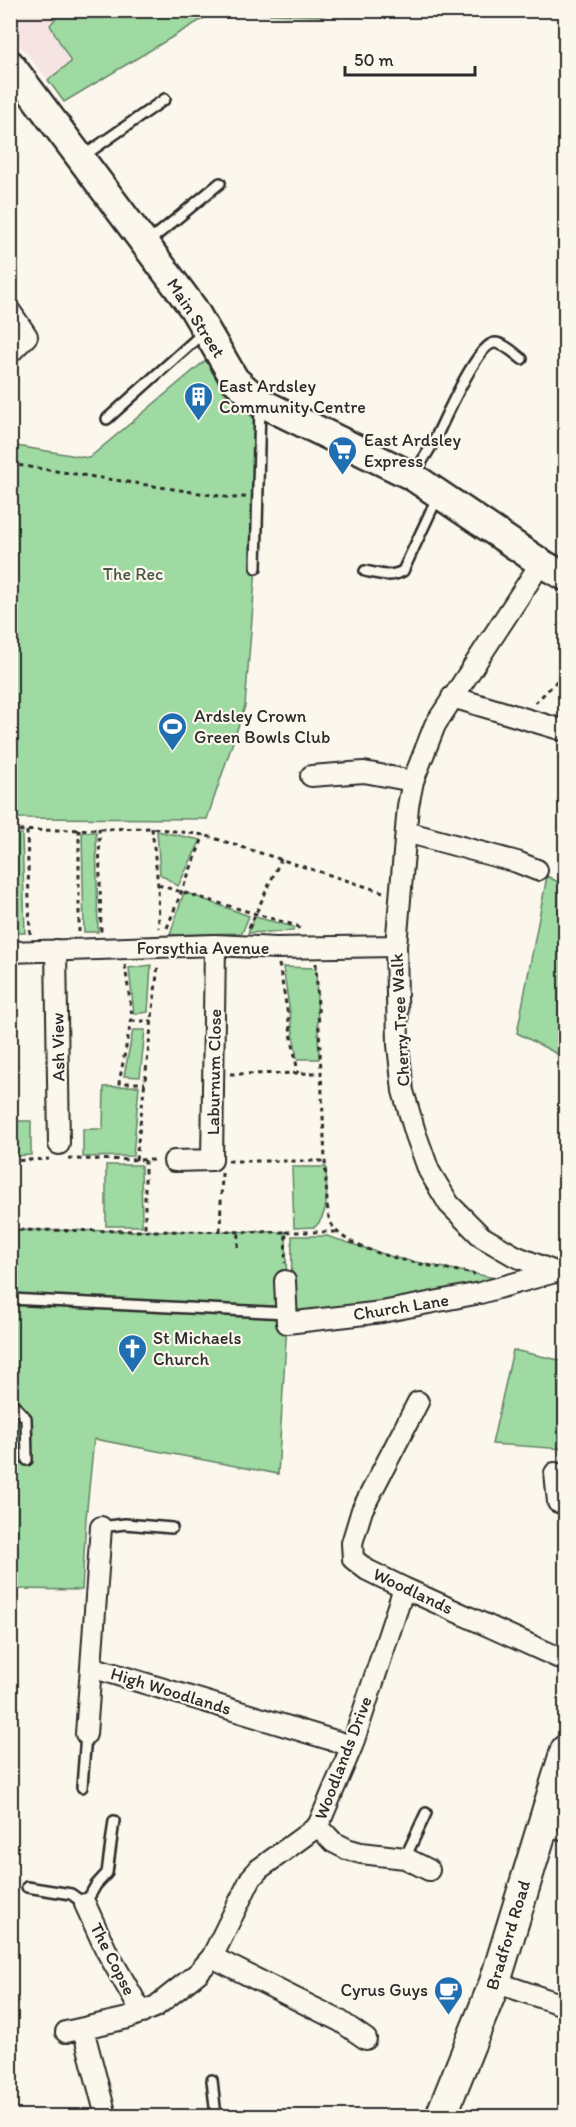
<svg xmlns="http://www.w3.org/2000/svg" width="576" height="2127" font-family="Itim,sans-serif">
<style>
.built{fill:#f6e3e3}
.green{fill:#9edaa1;stroke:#648266;stroke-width:1.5}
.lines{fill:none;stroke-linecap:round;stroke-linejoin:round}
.lane-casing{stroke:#2b2b2b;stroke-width:14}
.street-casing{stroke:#2b2b2b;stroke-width:24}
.secondary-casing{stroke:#2b2b2b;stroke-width:32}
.primary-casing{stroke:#2b2b2b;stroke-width:34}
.path{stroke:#2b2b2b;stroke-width:3;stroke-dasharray:4.5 4.5;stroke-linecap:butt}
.lane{stroke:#fbf7ec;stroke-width:9}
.street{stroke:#fbf7ec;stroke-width:20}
.secondary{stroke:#fbf7ec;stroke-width:27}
.primary{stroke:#fbf7ec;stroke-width:30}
.labels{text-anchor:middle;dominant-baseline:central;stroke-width:4.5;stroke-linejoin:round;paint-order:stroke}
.street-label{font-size:18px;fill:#2b2b2b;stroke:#fbf7ec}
.poi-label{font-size:18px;fill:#2b2b2b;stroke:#fbf7ec;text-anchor:start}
.park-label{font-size:18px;fill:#485748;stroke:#fbf7ec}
</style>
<rect width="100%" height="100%" fill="#fbf7ec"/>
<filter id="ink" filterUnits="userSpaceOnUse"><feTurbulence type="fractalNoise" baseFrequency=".0167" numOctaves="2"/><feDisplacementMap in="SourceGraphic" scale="12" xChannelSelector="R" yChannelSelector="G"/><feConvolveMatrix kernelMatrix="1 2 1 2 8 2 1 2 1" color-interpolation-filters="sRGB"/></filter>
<g filter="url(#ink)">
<path class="built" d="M10,11H328L323,16L214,12L64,102L48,80L11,35Z"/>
<path class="green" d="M63,10H328V11L323,16L214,12L64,102L48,80L71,62L50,25Z
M206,360L220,386L236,406L260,422L256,568L245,706L207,819L11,818L10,445L89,458Z
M157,831L201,840L178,886L160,874Z
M82,832H96L98,932H84Z
M11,834H22L25,933H11Z
M547,876L565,886V1058L517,1033Z
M184,892L249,916L242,933L170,935Z
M255,917L294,927L293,931L248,933Z
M151,965L148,1012L134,1014L129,968Z
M283,967L316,968L319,1059H297Z
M133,1030H145L140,1077L124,1076Z
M139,1086L133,1156L83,1157V1129H103L104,1087Z
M11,1121H31V1155L11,1156Z
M106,1165H141L142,1226H106Z
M292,1167H326C326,1187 331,1212 315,1227L294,1228Z
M11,1230L286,1232L287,1323L278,1474L94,1439L86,1518L82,1590L11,1589Z
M292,1236H327L396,1258L500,1279L389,1306L291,1314Z
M513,1350L564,1361L565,1354V1449L492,1444Z"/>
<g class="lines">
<defs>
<path id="lane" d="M82,157L165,99
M147,243L220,183
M107,419L204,332
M414,474C420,464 427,454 433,443C442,426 477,343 495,343C504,343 515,354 522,359
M256,568L260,405
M365,571C379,574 390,578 403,571L438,496
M10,1299L287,1313
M10,1401L26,1418L27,1460
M101,1527L125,1524L172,1528
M82,1787L86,1734
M546,1832L566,1836
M405,1858L426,1813
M27,1887L71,1894L85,1904L96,1885L107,1873L114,1821
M212,2080L216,2116"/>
<path id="street" d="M10,311L27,336L10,353
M541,563L435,725L413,781L408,806L396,946L398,1045L403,1091L415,1132L429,1171L449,1204L482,1237L515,1256L555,1272L566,1273
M452,697L566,731
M311,776L364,772L413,781
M406,832L517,862L537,870
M56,950L59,1144
M10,952L215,945L276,948L396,946
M174,1161L212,1160L215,945
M285,1281L287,1323L382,1312L480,1293L555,1272
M418,1402L362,1510L352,1543L353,1559L367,1570L404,1588L566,1661
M555,1473L558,1502L566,1504
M101,1527L91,1667L352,1746
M86,1734L91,1667
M318,1826L333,1842L347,1849L361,1853L405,1858L429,1870
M85,1904L106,1950L142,2013
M212,1957L340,2021L366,2039
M495,1982L566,2006
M83,2029L106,2116
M66,2032L128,2018L155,2007L198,1973L212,1957L251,1878L259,1869L318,1826L352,1746L404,1588"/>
<path id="secondary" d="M10,64L193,308L235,380L260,402L412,476L541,563L566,577"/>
<path id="primary" d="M441,2116L495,1982L566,1750"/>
</defs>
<use href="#lane" class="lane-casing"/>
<use href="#street" class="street-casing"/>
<use href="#secondary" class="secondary-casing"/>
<use href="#primary" class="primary-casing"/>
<path class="path" d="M10,464L232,498L246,497
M535,703L556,682L566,649
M99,828L101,932
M152,828L158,885L159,928
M79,829V932
M10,831L152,828L204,835L383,892
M27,831L30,934
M158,885L297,926L300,930
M167,928L204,835
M249,928L281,859
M316,963L327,1203C328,1210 328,1219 332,1225C348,1255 443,1268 475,1274
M279,964L298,1073
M125,965L132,1016L119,1083H145
M131,1021H152
M230,1074L322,1073
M68,1159L157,1160
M136,1160L158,965
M145,1160V1230
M10,1161L49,1159
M228,1161H326
M10,1230L286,1232L285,1263
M220,1231L222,1173
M286,1232H337
M238,1247L239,1232"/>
<use href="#lane" class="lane"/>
<use href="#street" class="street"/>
<use href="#secondary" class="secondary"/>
<use href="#primary" class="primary"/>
</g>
</g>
<defs>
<symbol id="building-pin" viewBox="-11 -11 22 30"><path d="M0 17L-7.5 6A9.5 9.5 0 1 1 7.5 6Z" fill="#1f6fb2" stroke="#fbf7ec"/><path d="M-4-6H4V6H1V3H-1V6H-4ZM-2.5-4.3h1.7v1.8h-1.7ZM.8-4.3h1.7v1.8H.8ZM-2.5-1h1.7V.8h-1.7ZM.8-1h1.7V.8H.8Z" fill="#fff"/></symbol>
<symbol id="supermarket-pin" viewBox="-11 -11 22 30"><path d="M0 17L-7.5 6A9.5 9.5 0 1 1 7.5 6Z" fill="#1f6fb2" stroke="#fbf7ec"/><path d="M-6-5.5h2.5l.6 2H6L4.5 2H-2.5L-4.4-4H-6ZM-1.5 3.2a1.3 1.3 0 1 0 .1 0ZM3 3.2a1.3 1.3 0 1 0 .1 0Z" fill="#fff"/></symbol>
<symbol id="stadium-pin" viewBox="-11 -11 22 30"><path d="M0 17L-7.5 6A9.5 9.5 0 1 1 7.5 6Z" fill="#1f6fb2" stroke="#fbf7ec"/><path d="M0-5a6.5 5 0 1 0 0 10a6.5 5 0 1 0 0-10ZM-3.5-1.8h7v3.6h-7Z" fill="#fff"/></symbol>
<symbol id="church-pin" viewBox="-11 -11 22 30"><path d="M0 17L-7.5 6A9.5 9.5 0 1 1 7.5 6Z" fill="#1f6fb2" stroke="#fbf7ec"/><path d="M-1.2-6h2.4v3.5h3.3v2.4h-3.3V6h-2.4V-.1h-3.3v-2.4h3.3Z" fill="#fff"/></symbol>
<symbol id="cafe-pin" viewBox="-11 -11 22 30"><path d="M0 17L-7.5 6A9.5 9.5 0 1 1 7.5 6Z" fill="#1f6fb2" stroke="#fbf7ec"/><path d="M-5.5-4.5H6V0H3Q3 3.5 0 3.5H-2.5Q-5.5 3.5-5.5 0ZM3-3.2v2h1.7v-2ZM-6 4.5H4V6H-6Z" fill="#fff"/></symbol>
</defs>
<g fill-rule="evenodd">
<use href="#building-pin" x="182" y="380" width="33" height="45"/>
<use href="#supermarket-pin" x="326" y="434" width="33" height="45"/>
<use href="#stadium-pin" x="156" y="710" width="33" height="45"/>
<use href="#church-pin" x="116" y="1332" width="33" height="45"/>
<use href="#cafe-pin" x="432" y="1974" width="33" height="45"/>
</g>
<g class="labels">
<g class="street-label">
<text transform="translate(196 318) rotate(57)">Main Street</text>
<text x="203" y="948">Forsythia Avenue</text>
<text transform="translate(400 1020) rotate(-93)">Cherry Tree Walk</text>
<text transform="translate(58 1047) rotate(-91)">Ash View</text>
<text transform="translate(214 1072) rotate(-89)">Laburnum Close</text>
<text transform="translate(401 1307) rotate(-9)">Church Lane</text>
<text transform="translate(413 1591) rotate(25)">Woodlands</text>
<text transform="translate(171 1691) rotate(17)">High Woodlands</text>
<text transform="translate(343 1758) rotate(-69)">Woodlands Drive</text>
<text transform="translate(508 1935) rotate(-73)">Bradford Road</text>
<text transform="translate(113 1959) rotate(63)">The Copse</text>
</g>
<g class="poi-label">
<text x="219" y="386">East Ardsley<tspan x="219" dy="21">Community Centre</tspan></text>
<text x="364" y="440">East Ardsley<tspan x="364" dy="21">Express</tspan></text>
<text x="194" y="716">Ardsley Crown<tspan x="194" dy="21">Green Bowls Club</tspan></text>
<text x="153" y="1338">St Michaels<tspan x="153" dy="21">Church</tspan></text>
<text x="428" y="1990" text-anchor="end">Cyrus Guys</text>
</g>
<g class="park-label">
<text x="133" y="574">The Rec</text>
</g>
</g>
<rect width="576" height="2127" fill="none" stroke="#fbf7ec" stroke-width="36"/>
<rect x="18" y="18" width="540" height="2091" fill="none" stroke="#2b2b2b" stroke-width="2" filter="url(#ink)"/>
<path d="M345 66v9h130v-9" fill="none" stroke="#2b2b2b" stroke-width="3"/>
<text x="354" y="66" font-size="18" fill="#2b2b2b" stroke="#fbf7ec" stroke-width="4.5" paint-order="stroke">50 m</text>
</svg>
